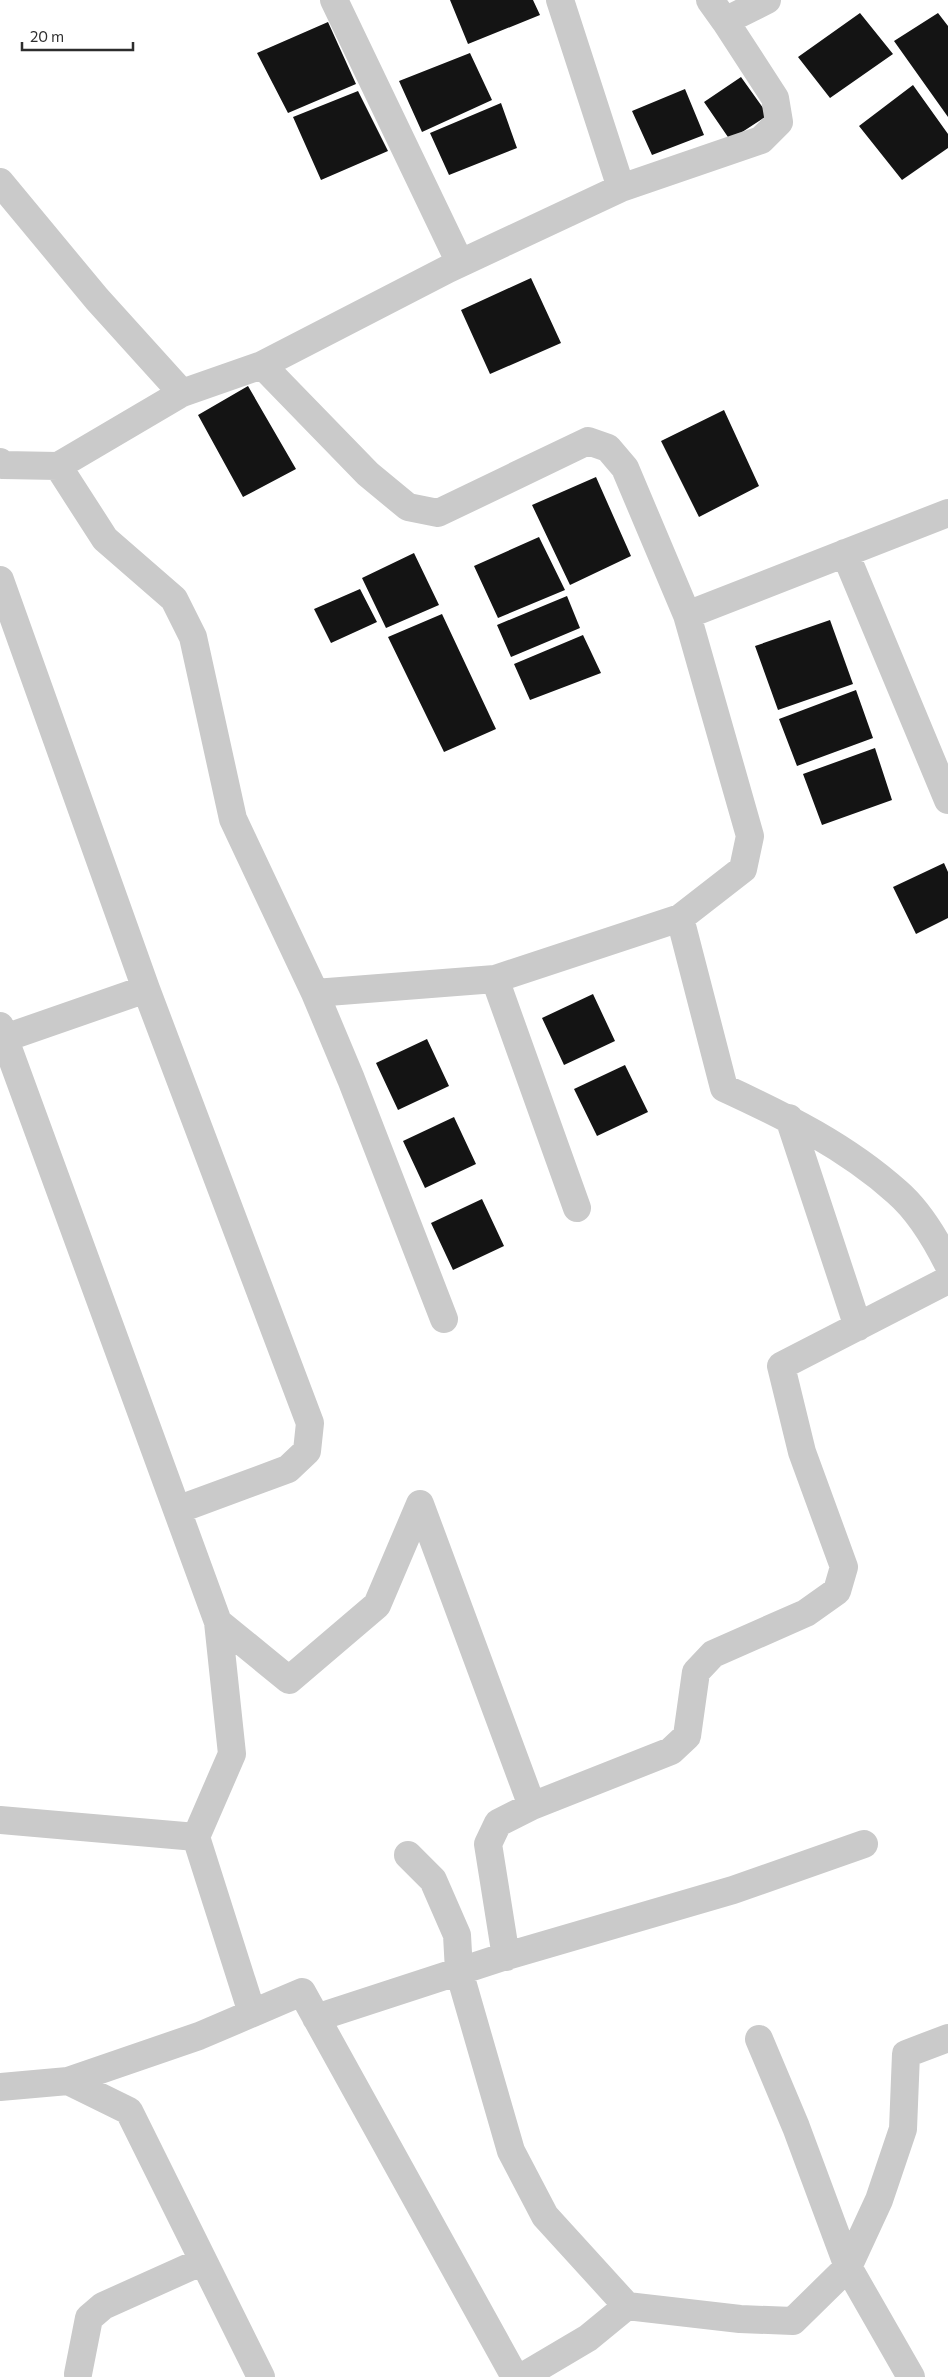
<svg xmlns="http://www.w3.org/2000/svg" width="948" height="2377" font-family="Commissioner,sans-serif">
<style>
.building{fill:#141414}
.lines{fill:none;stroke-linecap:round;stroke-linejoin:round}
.minor{stroke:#cacaca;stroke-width:28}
</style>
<rect width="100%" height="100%" fill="#fff"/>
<path class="building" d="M450,0H533L540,15L468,44Z
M860,13L893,54L830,98L798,57Z
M938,13L948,26V117L894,41Z
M328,22L356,84L288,113L257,53Z
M470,53L492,100L422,132L399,81Z
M741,77L768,115L730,140L704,102Z
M913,85L948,134V148L902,180L859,126Z
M685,89L704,135L652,155L632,111Z
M358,91L388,151L321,180L293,117Z
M501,103L517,148L449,175L430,133Z
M531,278L561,343L490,374L461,310Z
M248,386L296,469L243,497L198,415Z
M724,410L759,486L699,517L661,441Z
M596,477L631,556L570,585L532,505Z
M539,537L565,590L498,618L474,566Z
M414,553L439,605L386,628L362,578Z
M360,589L377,622L331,643L314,609Z
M567,596L580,628L511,657L497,625Z
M442,614L496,729L444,752L388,637Z
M830,620L853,684L778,710L755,646Z
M583,635L601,673L530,700L514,664Z
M856,690L873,738L797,766L779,719Z
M875,748L892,800L822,825L803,774Z
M944,863L948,872V918L916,934L893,887Z
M593,994L615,1041L564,1065L542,1018Z
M427,1039L449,1086L398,1110L376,1063Z
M625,1065L648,1112L597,1136L574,1089Z
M454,1117L476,1164L425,1188L403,1141Z
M482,1199L504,1246L453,1270L431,1223Z"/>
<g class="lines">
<path class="minor" d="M334,0L460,263
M560,0L621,188
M710,0L725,21
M0,182L97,299L182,393
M262,365L368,474L408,507L438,513L588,441L608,448L625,468L687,615
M0,462L3,465L58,466L182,393L262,365L448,269L621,188L761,140L779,122L775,98L725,21L767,0
M58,466L105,539L174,599L193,637L233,819L315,993L351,1079L444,1319
M845,553L948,800
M0,580L146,989L310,1423L307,1451L288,1469L177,1510
M680,918L724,1088C785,1116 847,1147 897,1192C919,1211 935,1238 948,1264
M495,979L577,1208
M315,993L495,979L680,918L743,869L750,836L687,615L948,513
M0,1026L218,1622L232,1754L196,1837
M5,1038L146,989
M789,1118L858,1327
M218,1622L289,1680L377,1605L420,1504L532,1806
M0,1820L196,1837L252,2013
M408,1855L433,1880L457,1935L459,1971L511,2151L545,2216L627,2306L740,2319L793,2321L848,2267L879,2200L903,2129L906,2054L948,2038
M506,1957L488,1844L498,1823L532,1806L671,1751L687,1736L696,1672L713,1654L806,1613L837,1591L844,1567L802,1452L781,1366L948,1280
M316,2018L503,1957L733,1890L864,1844
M759,2039L796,2127L848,2267L911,2377
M68,2081L129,2111L261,2377
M0,2087L68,2081L199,2036L302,1992L515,2377
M78,2374L89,2318L103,2306L203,2261
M522,2377L588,2338L627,2306"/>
</g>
<path d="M22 42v8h111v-8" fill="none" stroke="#2d2d2d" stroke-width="2.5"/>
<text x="30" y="42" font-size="15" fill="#2d2d2d" stroke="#ffffff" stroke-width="4" paint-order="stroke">20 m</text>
</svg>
